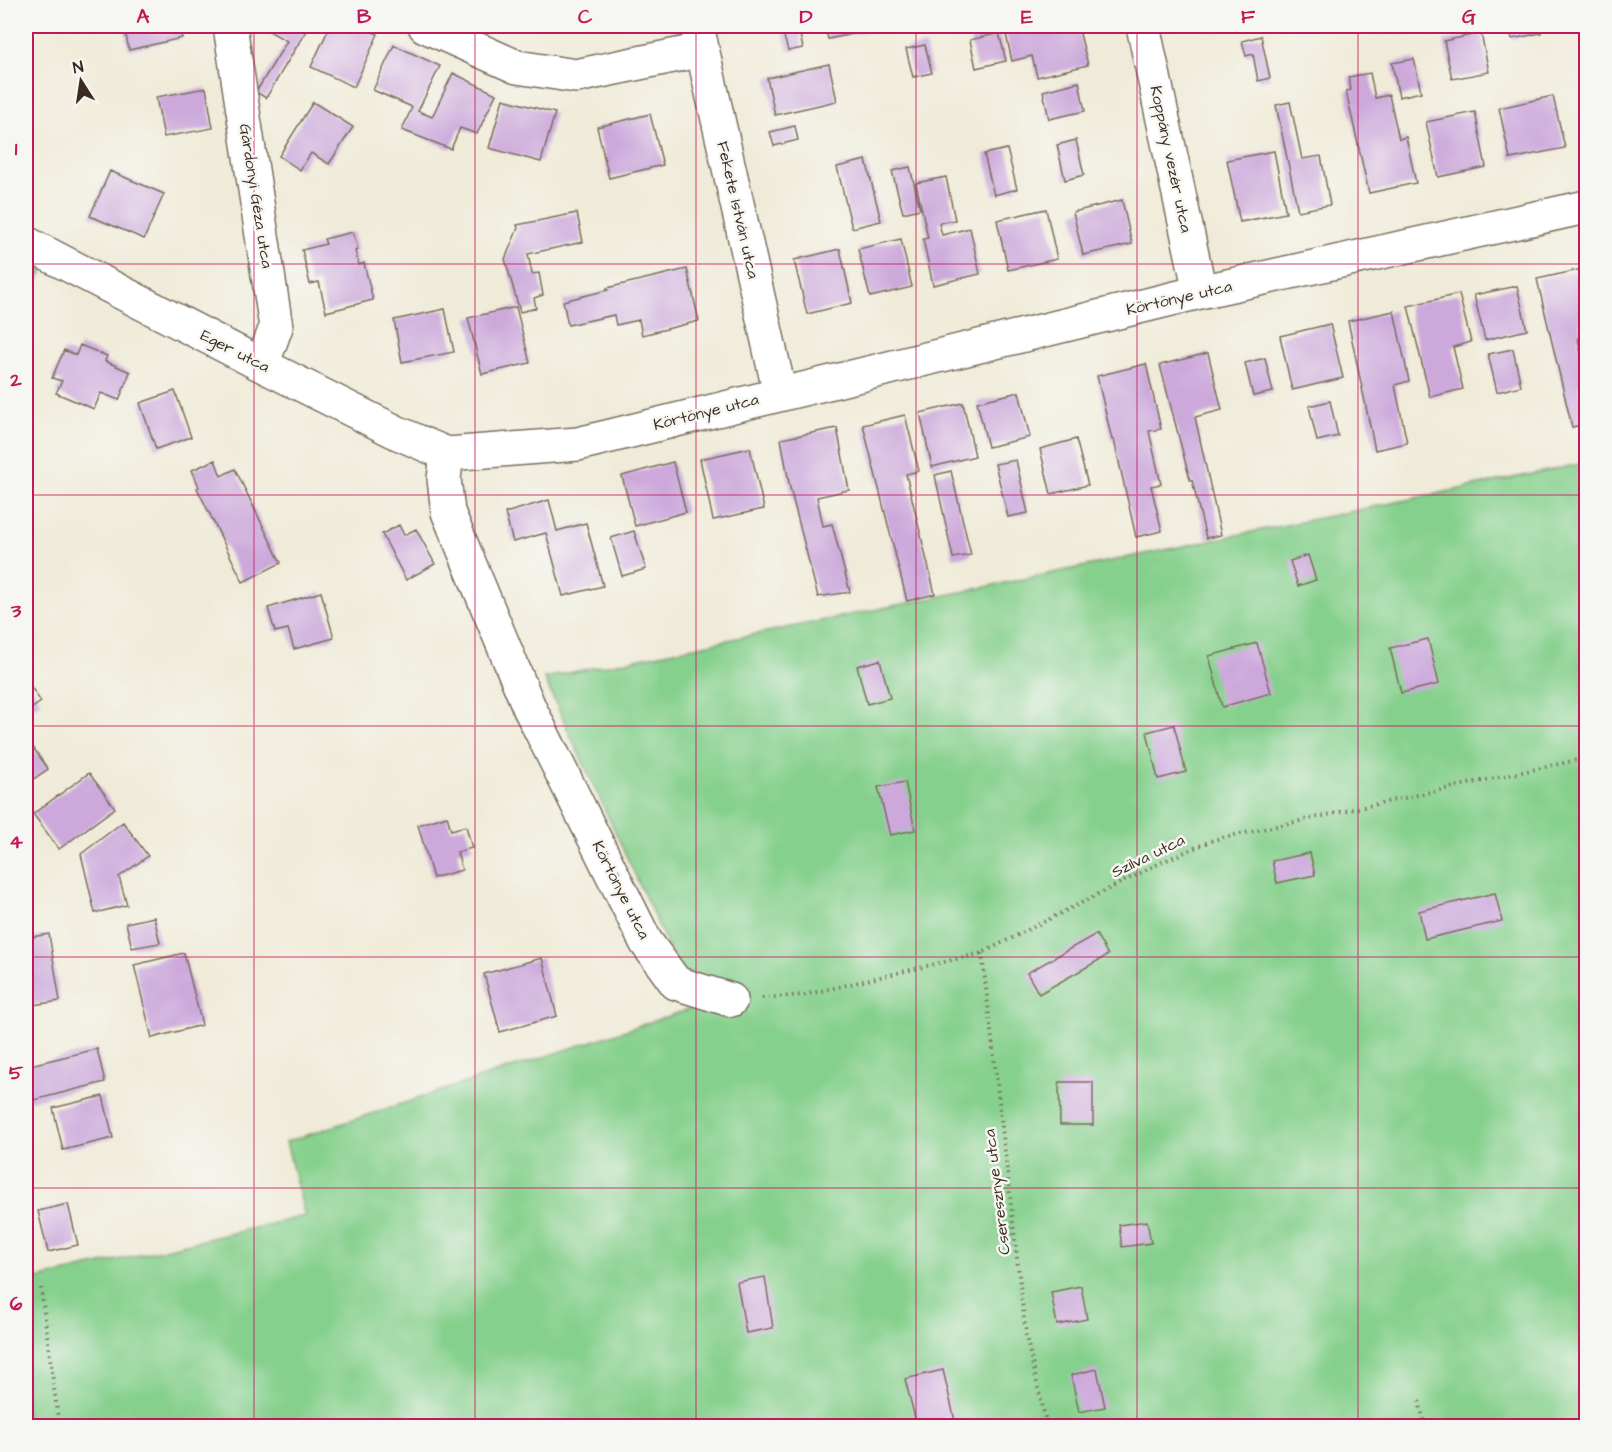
<svg xmlns="http://www.w3.org/2000/svg" width="1612" height="1452" font-family="'Architects Daughter',sans-serif">
<style>
.green{fill:#86d08d;stroke:#607d56;stroke-width:1.5}
.building{fill:#cca8db}
.lines{fill:none;stroke-linecap:round;stroke-linejoin:round}
.minor-casing{stroke:#7a6e5f;stroke-width:36}
.path{stroke:#7a6e5f;stroke-width:4;stroke-dasharray:1.5 4.5;stroke-linecap:butt}
.minor{stroke:#fff;stroke-width:33}
.grid{fill:none;stroke:#c2185b;stroke-width:1.5;stroke-opacity:0.55}
.labels{text-anchor:middle;dominant-baseline:central;stroke-width:5;stroke-linejoin:round;paint-order:stroke}
.street-label{font-size:16px;fill:#3b2a1e;stroke:#f6f6f2}
.neatline{fill:none;stroke:#c2185b;stroke-width:2}
.grid-label{font-size:20px;text-anchor:middle;font-weight:bold;fill:#c2185b}
</style>
<rect width="100%" height="100%" fill="#f6f6f2"/>
<filter id="ink" filterUnits="userSpaceOnUse"><feTurbulence type="fractalNoise" baseFrequency=".0167" numOctaves="2"/><feDisplacementMap in="SourceGraphic" scale="12" xChannelSelector="R" yChannelSelector="G"/><feConvolveMatrix kernelMatrix="1 2 1 2 8 2 1 2 1" color-interpolation-filters="sRGB"/></filter>
<filter id="wash" filterUnits="userSpaceOnUse"><feTurbulence type="fractalNoise" baseFrequency=".008" numOctaves="4" result="noise"/><feDisplacementMap in="SourceGraphic" scale="24" xChannelSelector="R" yChannelSelector="G"/><feGaussianBlur stdDeviation="1.35" result="paint"/><feColorMatrix in="noise" values="0 0 0 0 0 0 0 0 0 0 0 0 0 0 0 0 0 1.4 0 .05"/><feComposite in="paint" operator="in"/></filter>
<g filter="url(#wash)">
<rect width="100%" height="100%" fill="#f0ebd8"/>
<path class="green" d="M26,243L52,256L26,299Z
M1586,463V1426H26V1233L37,1279L305,1216L286,1142L696,1007L544,678Z"/>
<g id="blocks">
<path class="building" d="M124,26H180L182,38L129,50Z
M260,26H309L266,98L256,92L287,41Z
M330,26H359L378,34L354,87L311,67Z
M781,26H798L803,48L788,51Z
M825,26H887V27L828,39Z
M1023,26H1078L1088,65L1037,77L1032,56L1012,61L1005,30Z
M1508,26H1539L1541,33L1512,39Z
M999,33L1006,61L976,68L970,40Z
M1481,33L1489,72L1452,79L1444,41Z
M1261,36L1270,78L1258,81L1253,54L1246,56L1242,41Z
M394,45L440,66L418,111L432,117L453,73L496,94L477,134L460,128L451,149L402,130L412,107L373,90Z
M925,45L932,73L913,77L906,49Z
M1414,59L1421,92L1399,97L1392,63Z
M829,64L837,101L775,115L767,78Z
M1370,73L1375,98L1389,95L1399,139L1406,137L1416,183L1369,193L1346,91L1351,90L1348,77Z
M1079,82L1085,111L1049,119L1043,91Z
M206,88L213,128L164,137L156,97Z
M1553,96L1565,148L1510,159L1499,108Z
M503,99L555,113L541,162L489,148Z
M313,102L353,127L329,164L311,153L300,170L279,156Z
M1290,102L1302,159L1321,156L1330,205L1298,211L1276,105Z
M1475,112L1486,167L1438,177L1426,122Z
M650,114L663,165L609,178L597,127Z
M795,126L798,140L774,146L770,132Z
M1076,140L1084,175L1065,180L1057,145Z
M1007,149L1017,189L994,195L984,154Z
M1274,151L1286,213L1240,222L1227,160Z
M866,160L881,221L852,228L837,167Z
M910,167L920,209L903,213L892,171Z
M110,171L164,194L144,239L90,216Z
M946,177L955,220L939,223L942,235L970,228L980,274L933,285L923,239L928,238L916,183Z
M1122,200L1132,244L1083,255L1073,212Z
M1046,209L1057,259L1008,270L997,220Z
M577,213L583,242L528,254L532,274L539,273L543,295L534,298L536,308L520,312L505,259L518,228L517,225Z
M353,232L358,250L355,251L359,265L364,263L373,300L326,312L319,282L310,284L302,250L326,244L324,239Z
M901,239L912,287L870,297L858,249Z
M840,249L852,303L807,314L794,260Z
M687,269L699,321L642,335L639,320L616,325L614,315L568,325L563,301L608,290L607,288Z
M1583,269L1586,286V321L1580,322L1583,337L1578,338L1586,381V384L1579,385L1586,424L1572,427L1537,279Z
M1517,286L1527,330L1485,340L1474,295Z
M1459,294L1471,342L1453,347L1463,389L1430,397L1408,306Z
M516,307L530,363L482,374L468,318Z
M445,309L454,352L402,362L394,320Z
M1394,311L1409,381L1395,385L1407,443L1375,450L1348,321Z
M1330,324L1343,378L1292,390L1280,336Z
M80,345L107,356L105,361L130,372L119,400L101,393L94,409L56,393L62,381L52,378L64,350L76,355Z
M1513,349L1521,386L1497,392L1488,354Z
M1208,353L1222,410L1195,417L1221,535L1206,538L1192,480H1190L1160,365Z
M1265,358L1273,392L1253,396L1245,363Z
M1146,364L1161,429L1149,431L1161,484L1151,486L1162,531L1136,537L1114,440H1112L1097,376Z
M175,391L191,437L156,449L140,403Z
M1019,392L1030,437L988,447L977,402Z
M1330,401L1338,436L1317,441L1309,406Z
M963,403L975,456L932,467L920,413Z
M905,415L919,471L906,474L935,594L907,601L863,425Z
M837,428L849,490L817,497L823,526L832,524L850,592L818,597L790,488L781,439Z
M1076,439L1088,485L1051,494L1040,449Z
M750,448L764,509L713,520L700,459Z
M215,460L221,476L235,469L281,563L243,582L197,488L199,487L192,470Z
M1016,460L1028,513L1008,517L995,464Z
M673,462L686,512L635,526L622,476Z
M951,471L971,555L953,558L935,475Z
M549,500L557,531L586,523L603,586L563,596L546,533L513,542L505,513Z
M399,525L404,535L416,529L435,564L406,580L382,534Z
M634,531L646,569L622,576L611,538Z
M1308,555L1316,580L1298,586L1290,561Z
M321,592L334,638L294,649L288,629L275,632L268,608Z
M1428,639L1439,684L1401,693L1390,648Z
M1257,643L1271,693L1222,707L1209,656Z
M880,660L890,698L867,704L857,666Z
M26,679L41,702L26,712Z
M1174,725L1186,772L1158,779L1147,732Z
M26,737L48,769L26,784Z
M89,773L115,808L59,849L33,814Z
M905,782L915,830L890,835L878,787Z
M447,816L451,830L466,826L472,848L457,852L462,870L433,878L418,825Z
M123,822L148,856L119,877L127,905L95,913L81,854Z
M1310,853L1315,875L1277,883L1272,861Z
M1495,893L1502,921L1425,939L1419,911Z
M154,917L160,943L132,948L126,923Z
M49,934L60,1001L26,1006V938Z
M1096,934L1108,955L1039,994L1027,973Z
M184,953L202,1025L152,1038L134,965Z
M542,958L557,1016L500,1032L484,974Z
M97,1049L105,1082L26,1102V1066Z
M1059,1082H1093V1125H1060Z
M103,1096L113,1138L63,1150L53,1108Z
M68,1204L78,1245L48,1252L38,1211Z
M1147,1221L1151,1243L1122,1247L1119,1225Z
M765,1277L773,1328L746,1333L737,1282Z
M1081,1286L1087,1319L1057,1325L1051,1292Z
M1097,1369L1105,1407L1079,1412L1071,1375Z
M943,1370L955,1421L932,1426H917L905,1379Z"/>
</g>
</g>
<g filter="url(#ink)">
<use href="#blocks" fill-opacity="0" stroke="#7a6e5f" stroke-width="1.5"/>
<g class="lines">
<defs>
<path id="minor" d="M230,26L276,327L262,365
M425,26L517,67L576,76L702,50
M697,26L780,394
M1143,26L1200,292
M26,243L262,365L398,433L447,454L578,444L1200,292L1586,207
M447,454L444,479L448,512L529,707L646,942L676,983L731,1000"/>
</defs>
<use href="#minor" class="minor-casing"/>
<path class="path" d="M982,953L1026,1336L1047,1426
M762,998L804,995L982,953L1164,861L1213,840L1586,758
M41,1288L59,1426
M1419,1401L1425,1426"/>
<use href="#minor" class="minor"/>
</g>
</g>
<path class="grid" d="M254,26V1426M475,26V1426M696,26V1426M916,26V1426M1137,26V1426M1358,26V1426M26,264H1586M26,495H1586M26,726H1586M26,957H1586M26,1188H1586"/>
<g class="labels">
<g class="street-label">
<text transform="translate(1171 159) rotate(78)">Koppány vezér utca</text>
<text transform="translate(256 196) rotate(81)">Gárdonyi Géza utca</text>
<text transform="translate(738 210) rotate(77)">Fekete István utca</text>
<text transform="translate(1179 298) rotate(-13)">Körtönye utca</text>
<text transform="translate(235 351) rotate(27)">Eger utca</text>
<text transform="translate(706 412) rotate(-14)">Körtönye utca</text>
<text transform="translate(1148 856) rotate(-26)">Szilva utca</text>
<text transform="translate(621 890) rotate(63)">Körtönye utca</text>
<text transform="translate(997 1192) rotate(-97)">Cseresznye utca</text>
</g>
</g>
<rect width="1612" height="1452" fill="none" stroke="#f6f6f2" stroke-width="66"/>
<g transform="translate(81 81) rotate(348)" stroke="#f6f6f2" stroke-width="4.5" paint-order="stroke">
<path d="M0-4.5L10 22L0 15L-10 22Z" fill="#3b2a1e"/>
<text y="-9" font-size="16" font-weight="bold" text-anchor="middle" fill="#3b2a1e">N</text>
</g>
<rect x="33" y="33" width="1546" height="1386" class="neatline"/>
<g class="grid-label">
<text x="143" y="23">A</text>
<text x="364" y="23">B</text>
<text x="585" y="23">C</text>
<text x="806" y="23">D</text>
<text x="1027" y="23">E</text>
<text x="1248" y="23">F</text>
<text x="1469" y="23">G</text>
<text x="16" y="155">1</text>
<text x="16" y="386">2</text>
<text x="16" y="617">3</text>
<text x="16" y="848">4</text>
<text x="16" y="1079">5</text>
<text x="16" y="1310">6</text>
</g>
</svg>
